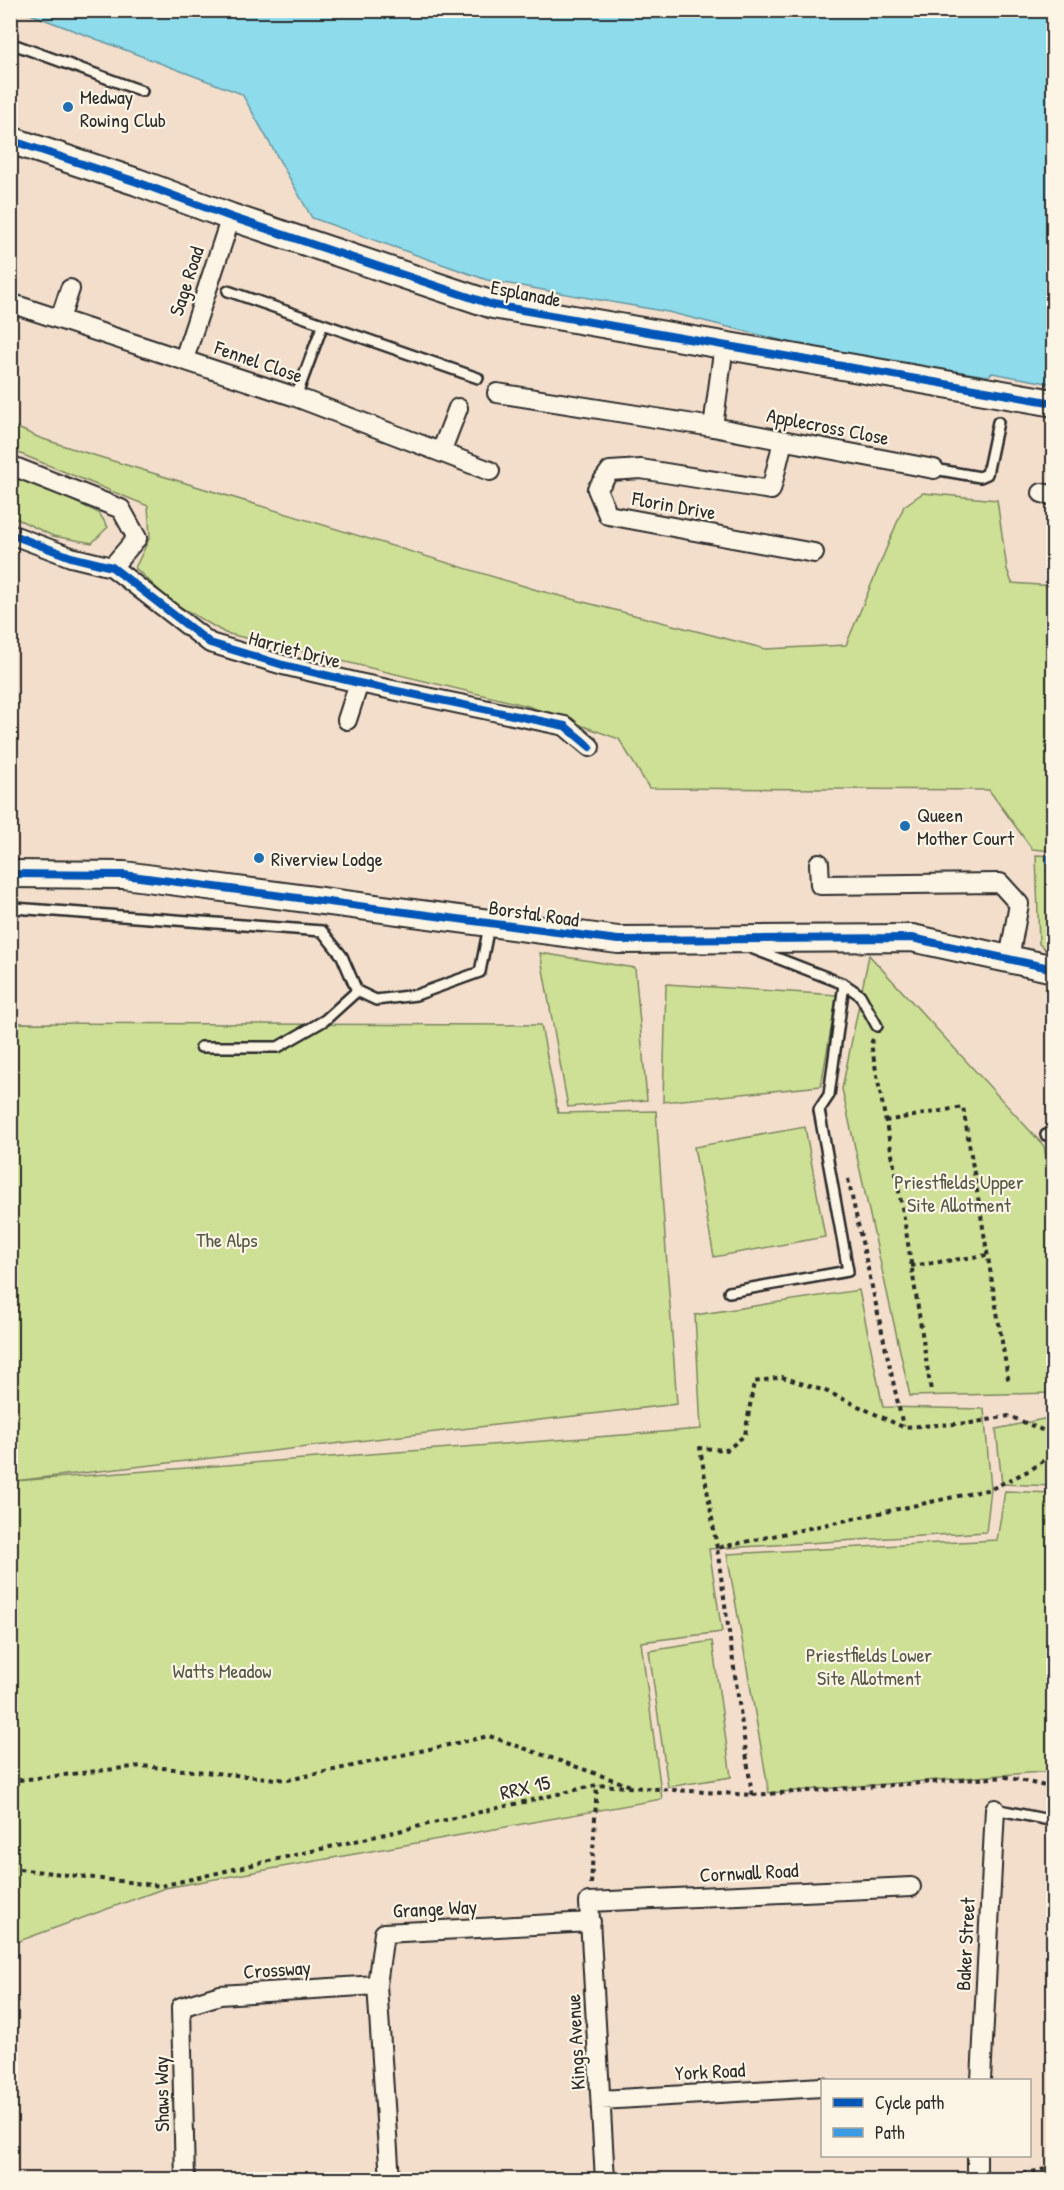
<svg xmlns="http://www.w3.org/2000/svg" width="1064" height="2190" font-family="'Patrick Hand',sans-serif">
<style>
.green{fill:#cde095;stroke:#7c8660;stroke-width:1.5}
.water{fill:#8ddbeb;stroke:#66959e;stroke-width:1.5}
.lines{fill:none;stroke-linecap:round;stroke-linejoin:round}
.lane-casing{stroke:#2b2b2b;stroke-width:14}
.street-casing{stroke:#2b2b2b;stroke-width:22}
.secondary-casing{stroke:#2b2b2b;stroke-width:30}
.path{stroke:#2b2b2b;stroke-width:4;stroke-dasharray:4.5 4.5;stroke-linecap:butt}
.lane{stroke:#fcf5e5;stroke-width:9}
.street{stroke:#fcf5e5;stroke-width:18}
.secondary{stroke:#fcf5e5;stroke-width:26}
.quiet{stroke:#3d9ce1;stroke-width:6;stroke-dasharray:12 6;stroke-linecap:butt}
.cycleway-casing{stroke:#fcf5e5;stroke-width:11}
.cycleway{stroke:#0057b8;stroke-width:8}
.poi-dot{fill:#1f6fb2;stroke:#fcf5e5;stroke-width:2}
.labels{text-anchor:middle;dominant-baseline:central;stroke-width:4.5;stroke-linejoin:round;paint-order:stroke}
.poi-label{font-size:20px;fill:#2b2b2b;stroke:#fcf5e5;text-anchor:start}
.street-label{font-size:20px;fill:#2b2b2b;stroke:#fcf5e5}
.park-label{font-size:20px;fill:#545846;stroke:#fcf5e5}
</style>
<rect width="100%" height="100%" fill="#f3decc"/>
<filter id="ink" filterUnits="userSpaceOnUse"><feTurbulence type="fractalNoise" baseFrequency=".0167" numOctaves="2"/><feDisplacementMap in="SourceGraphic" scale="12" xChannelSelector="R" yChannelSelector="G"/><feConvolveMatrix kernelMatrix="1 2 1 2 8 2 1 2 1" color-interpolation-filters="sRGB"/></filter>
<g filter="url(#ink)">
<path class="green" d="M11,425L40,438L77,450L537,590L766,649L846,645L904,506L923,493L997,500L1007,569L1012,583L1053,586V851L1032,849L989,790L649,788L619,739L528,706L225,633L172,602L135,568L150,537L148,506L11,450Z
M11,472L99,513L108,527L92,543L53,536L11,516Z
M1036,855L1053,856V956L1039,944Z
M540,953L635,968L647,1100L568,1107Z
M869,955L1044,1146L1054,1198L1053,1393L910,1396L842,1089Z
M666,984L837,995L821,1086L663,1102Z
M11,1023L541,1025L558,1113L656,1111L677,1404L14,1481L701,1429L695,1315L859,1290L883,1407L984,1409L991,1489L986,1532L709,1549L722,1632L641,1642L662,1799L165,1888L11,1944Z
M805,1127L825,1237L714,1257L694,1147Z
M1053,1417V1486L1002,1484L996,1429Z
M1005,1491L1053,1493V1771L769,1793L727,1554L997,1540Z
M712,1641L731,1777L668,1787L649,1651Z"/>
<path class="water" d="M22,11H1053V384L992,373L988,376L828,352L668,312L487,280L312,218L242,94Z"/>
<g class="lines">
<defs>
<path id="lane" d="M10,43L142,91
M228,291L478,378
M296,397L323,324
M934,469L980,477L987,474L998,422
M14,908L322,931L342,956L357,991L376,1000L416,995L480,972L489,926
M751,948L844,984L860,995L877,1026
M201,1047H278L325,1020L357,991
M1046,1135L1054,1137
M729,1292L848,1271L819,1110L829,1095L844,984
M995,1809L1054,1821"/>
<path id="street" d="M10,303L296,397L490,471
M60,319L70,289
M184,359L231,217
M497,393L713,427L934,469
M713,427L724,345
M783,441L771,490L641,469L610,471L597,489L608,515L814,553
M441,452L458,408
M10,465L121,509L137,538L112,567
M1042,493L1054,496
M10,534L71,557L112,567L210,643L283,665L359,683L565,726L590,747
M347,720L359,683
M819,863L820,885L1000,883L1019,904L1009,959
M981,2080L995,1809
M601,2100L822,2087
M977,2156V2180
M185,2180L181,2007L220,1995L377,1985
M390,2180L377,1985L384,1933L591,1922
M605,2180L589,1902L911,1887"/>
<path id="secondary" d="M10,140L137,182L231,217L493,305L1054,403
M10,874L124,875L618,940L912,938L1054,969"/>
</defs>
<use href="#lane" class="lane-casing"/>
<use href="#street" class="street-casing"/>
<use href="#secondary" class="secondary-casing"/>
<path class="path" d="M873,1039L871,1044L904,1218L931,1391
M885,1121L963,1107L1009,1384
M848,1179L903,1426
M911,1266L988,1255
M717,1548L700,1448L727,1450L745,1435L754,1382L782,1377L828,1392L903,1427L971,1423L1009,1416L1054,1435
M10,1781L142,1766L288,1780L489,1736L631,1786
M752,1795L717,1548L991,1489L1032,1469L1054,1453
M10,1868L161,1886L597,1785L752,1795L1006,1777L1054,1788
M591,1884L597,1785
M997,2180L1054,2167"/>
<use href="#lane" class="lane"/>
<use href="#street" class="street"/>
<use href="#secondary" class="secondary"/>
<path class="quiet" d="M1054,859L1048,858L1054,907"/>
<defs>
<path id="cycleway" d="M10,140L137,182L231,217L493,305L1054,403
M10,534L71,557L112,567L210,643L283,665L359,683L565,726L590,747
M10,874L124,875L618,940L912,938L1054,969"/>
</defs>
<use href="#cycleway" class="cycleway-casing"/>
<use href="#cycleway" class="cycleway"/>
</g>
</g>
<g class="poi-dot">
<circle cx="68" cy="107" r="6"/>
<circle cx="905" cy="826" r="6"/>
<circle cx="259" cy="858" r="6"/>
</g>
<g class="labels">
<g class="poi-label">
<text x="80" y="96">Medway<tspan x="80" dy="23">Rowing Club</tspan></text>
<text x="917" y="814">Queen<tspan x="917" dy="23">Mother Court</tspan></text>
<text x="271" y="858">Riverview Lodge</text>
</g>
<g class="street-label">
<text transform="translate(186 281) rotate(-72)">Sage Road</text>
<text transform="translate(526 293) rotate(11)">Esplanade</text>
<text transform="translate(259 361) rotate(19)">Fennel Close</text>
<text transform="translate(828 426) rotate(11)">Applecross Close</text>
<text transform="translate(674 505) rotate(10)">Florin Drive</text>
<text transform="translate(295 649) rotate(15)">Harriet Drive</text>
<text transform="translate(534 913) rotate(8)">Borstal Road</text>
<text transform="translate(525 1787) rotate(-13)">RRX 15</text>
<text transform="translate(749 1872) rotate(-3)">Cornwall Road</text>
<text transform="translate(435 1908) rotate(-3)">Grange Way</text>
<text transform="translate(965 1944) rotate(-87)">Baker Street</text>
<text transform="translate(277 1969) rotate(-4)">Crossway</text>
<text transform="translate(575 2042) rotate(-93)">Kings Avenue</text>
<text transform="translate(710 2071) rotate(-3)">York Road</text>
<text transform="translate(161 2094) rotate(-91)">Shaws Way</text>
</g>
<g class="park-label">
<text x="959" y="1181">Priestfields Upper<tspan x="959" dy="23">Site Allotment</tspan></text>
<text x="227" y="1239">The Alps</text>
<text x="869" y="1654">Priestfields Lower<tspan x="869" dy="23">Site Allotment</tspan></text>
<text x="222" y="1670">Watts Meadow</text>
</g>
</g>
<rect width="1064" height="2190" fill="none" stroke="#fcf5e5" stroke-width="36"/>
<rect x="18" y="18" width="1028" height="2154" fill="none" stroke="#2b2b2b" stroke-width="2" filter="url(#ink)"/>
<rect x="821" y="2079" width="210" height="78" fill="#fcf5e5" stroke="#a8a49b" stroke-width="1.5"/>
<rect x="833" y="2098" width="30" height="9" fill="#0057b8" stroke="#a8a49b" stroke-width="1.5"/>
<text x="875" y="2109" font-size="18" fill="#2b2b2b">Cycle path</text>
<rect x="833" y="2128" width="30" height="9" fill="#3d9ce1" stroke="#a8a49b" stroke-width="1.5"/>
<text x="875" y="2139" font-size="18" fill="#2b2b2b">Path</text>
</svg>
